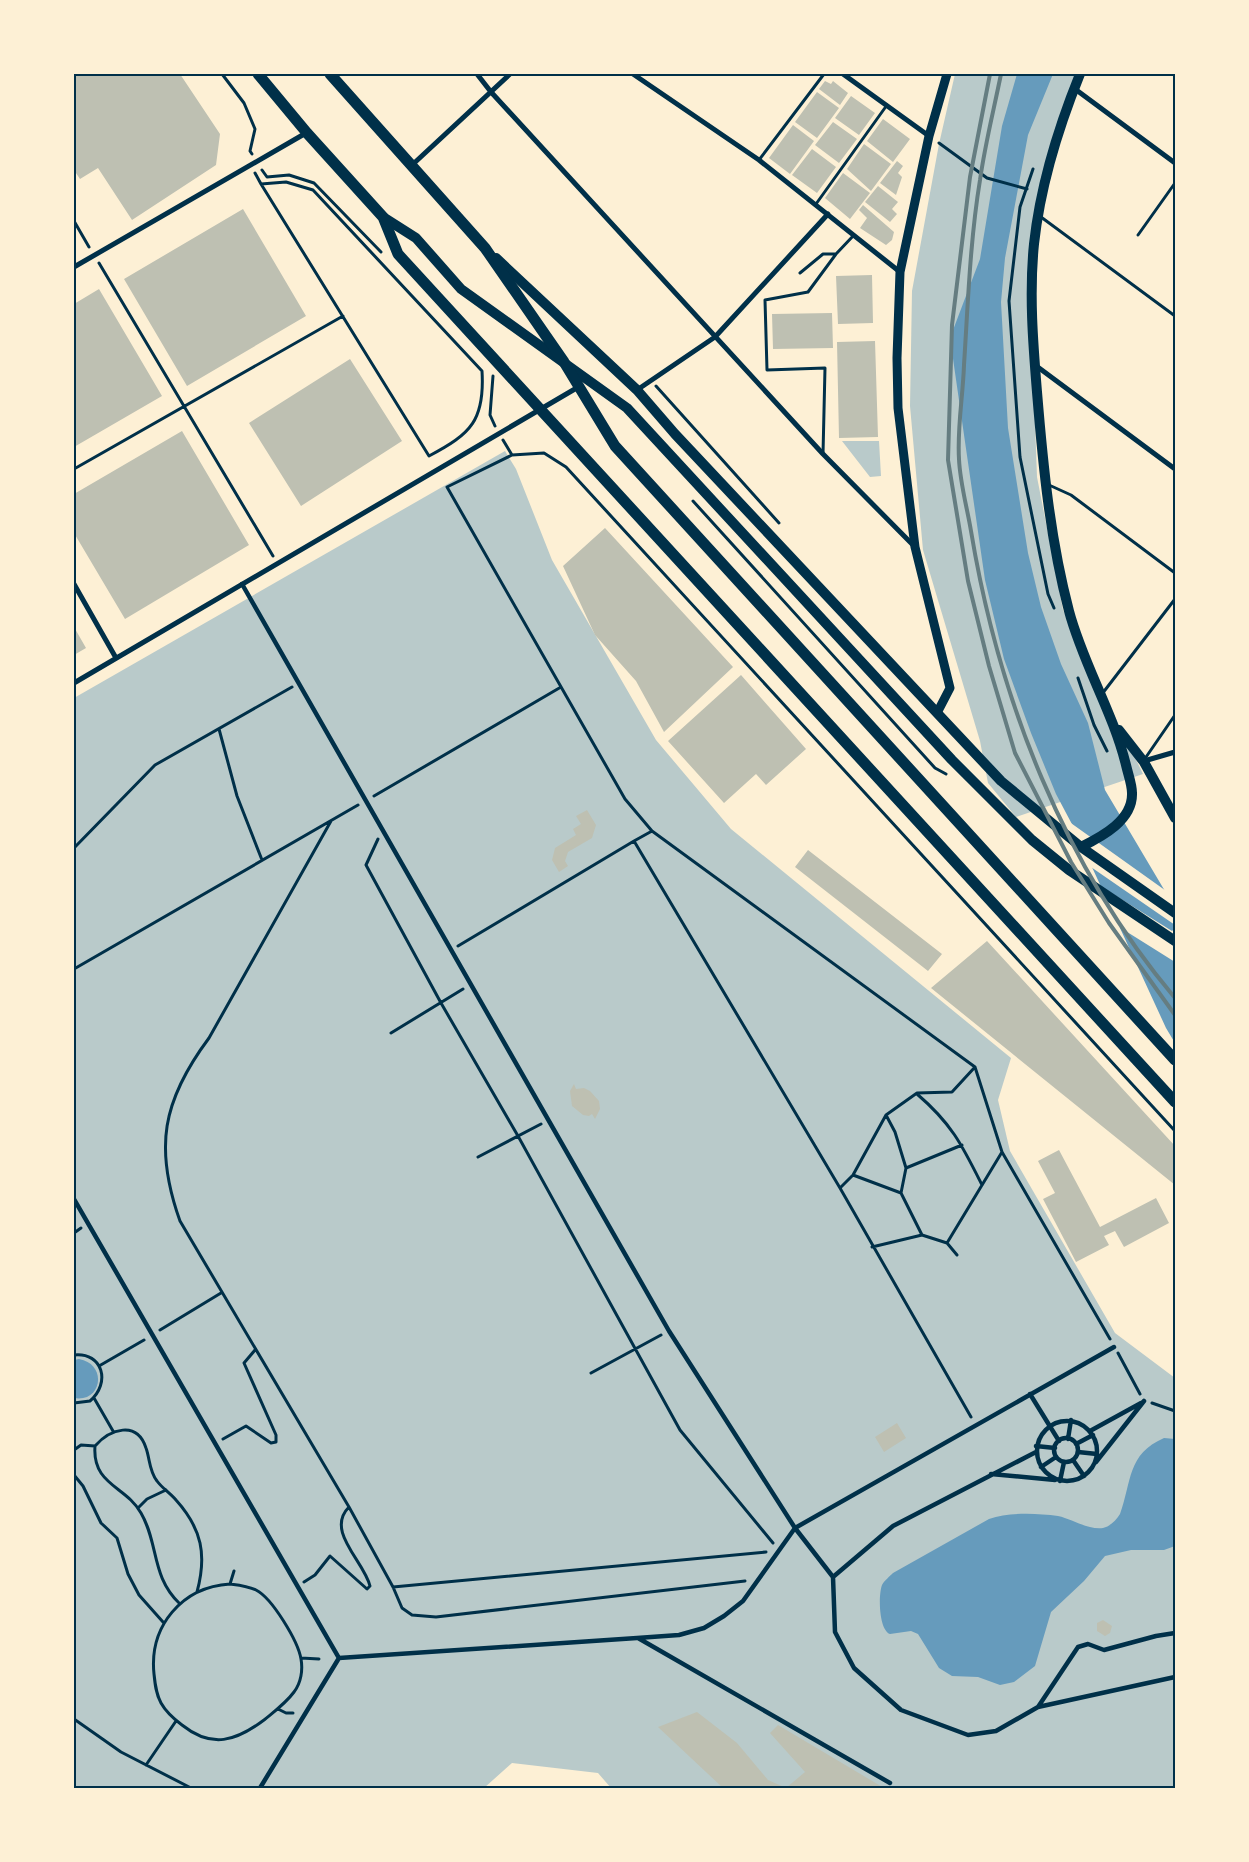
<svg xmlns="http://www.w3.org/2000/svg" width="1249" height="1862" font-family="Helvetica,sans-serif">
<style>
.green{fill:#b9caca}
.water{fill:#669bbc}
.pier{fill:#fdf0d5}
.building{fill:#bec0b2}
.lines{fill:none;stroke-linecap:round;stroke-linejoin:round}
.path{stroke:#003049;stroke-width:3}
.service{stroke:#003049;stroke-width:3}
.pedestrian{stroke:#003049;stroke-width:4.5}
.minor{stroke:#003049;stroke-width:5}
.tertiary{stroke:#003049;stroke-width:9}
.secondary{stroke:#003049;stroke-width:10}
.primary{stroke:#003049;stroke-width:11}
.rail{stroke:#657d81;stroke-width:4}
.neatline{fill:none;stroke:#003049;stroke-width:2}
</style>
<rect width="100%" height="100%" fill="#fdf0d5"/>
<path class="green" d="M955,74H1080L1041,182L1029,257L1037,477L1063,610L1143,774L1016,817L988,783L980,741L923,550L910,406L912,291L939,144Z
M842,441H879L881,476L870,477Z
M505,451L516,469L552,560L656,740L731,829L1011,1058L998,1100L1010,1151L1115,1333L1175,1378V1788H611L598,1773L512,1763L484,1788H74V698Z"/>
<path class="water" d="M1017,74H1053L1028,135L1005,258L1001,302L1008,428L1028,553L1041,607L1061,664L1088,723L1105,790L1175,908V1043L1166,1028L1074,828L1056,794L1031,733L1004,659L985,580L950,338L980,259L1002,126Z
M79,1359C108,1364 102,1403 74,1398V1360Z
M1164,1438L1175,1439V1546L1164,1550H1131L1105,1556L1084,1581L1051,1612L1035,1666L1014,1682L1000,1685L978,1677L952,1676L939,1668L918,1634L911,1631L890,1634C879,1630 878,1596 882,1585C884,1581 890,1576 893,1573L989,1519C1009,1512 1036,1513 1058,1516C1072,1519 1088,1530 1103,1528C1111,1526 1116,1520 1120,1514C1132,1481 1127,1454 1164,1438Z"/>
<path class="pier" d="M1068,821L1169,893L1175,903V925L1088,865Z
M1097,884L1172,931L1175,928V962L1116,925Z"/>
<path class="building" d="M74,74H180L220,134L216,165L132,220L98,168L80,179L74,170Z
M825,81L831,84L833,81L848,93L840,105L819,89Z
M817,92L839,108L817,138L795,122Z
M851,96L875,113L859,135L835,118Z
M883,119L910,139L893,162L867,141Z
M833,122L857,139L839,163L815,145Z
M793,125L814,141L790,174L769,158Z
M864,144L891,164L871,191L847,169Z
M812,149L836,167L817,193L792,175Z
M897,161L903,166L898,173L902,177L896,195L880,183Z
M843,173L870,193L850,219L825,198Z
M878,186L898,202L892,209L897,214L890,222L865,202Z
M863,205L894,232L892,240L886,245L860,228L867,218L859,210Z
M243,209L306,316L187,386L124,279Z
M872,275L873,323L838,324L836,276Z
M99,289L162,396L74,447V304Z
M832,313L833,348L773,349L772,314Z
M875,341L878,437L839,438L837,342Z
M350,359L402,441L301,506L249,423Z
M182,431L249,545L125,619L74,533V494Z
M605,528L733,667L664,732L636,681L595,635L563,566Z
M74,627L86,648L74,655Z
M741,675L806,749L766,785L756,774L724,803L668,741Z
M587,810L596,825L592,838L568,852L565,861L568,866L559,872L552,860L555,848L576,835L573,829L581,824L576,816Z
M808,850L942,954L928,971L795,867Z
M987,941L1175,1146V1185L931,988Z
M574,1084L576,1089L584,1088L590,1091L599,1101L600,1109L595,1119L592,1114L589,1116L583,1115L572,1106L570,1091Z
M1059,1150L1100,1227L1156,1198L1169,1223L1124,1247L1115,1231L1104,1236L1109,1245L1076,1262L1043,1199L1055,1193L1038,1161Z
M897,1423L906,1438L884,1452L875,1437Z
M1103,1620L1112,1626L1110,1633L1105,1636L1097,1631V1623Z
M697,1712L737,1743L768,1780L786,1788H723L658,1727Z
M778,1725L884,1788H786L805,1772L770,1733Z"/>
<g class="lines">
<path class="path" d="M222,74L244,103L255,129L250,151L252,154
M939,143L987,178L1027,189
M1033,169L1020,207L1009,301L1020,457L1048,594L1054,608
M262,170L267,177L289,175L314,183L381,252
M255,173L261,184L429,456C471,434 485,420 482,371L313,190L286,182L261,184
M74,221L89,247
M99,263L273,556
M493,376L490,415L495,426
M656,386L779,523
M503,440L512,455
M74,469L343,316
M693,501L935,768L946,774
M1078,678L1094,725L1107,751
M219,729L237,796L262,860
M374,796L561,687
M331,821L209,1038C162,1101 154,1148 180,1221L349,1507L393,1587L402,1608L412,1615L436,1617L745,1581
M652,831L634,841L840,1188L971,1417
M378,839L366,865L441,1003L518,1136L680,1430L773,1543
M74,848L155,765L292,687
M458,946L634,841
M74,969L358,805
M391,1033L463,989
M917,1094C952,1124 962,1145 982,1185
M886,1115L895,1132L906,1168L901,1193L922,1235L947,1243L957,1255
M478,1157L541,1124
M906,1168L962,1145
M853,1175L901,1193
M840,1188L853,1175L886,1115L917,1093L952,1092L975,1067
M74,1233L81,1228
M947,1243L1002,1152
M872,1247L922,1235
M160,1330L221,1293
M1110,1339L1002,1152L975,1067L652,831L625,799L447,487L512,455L544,453L566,467L1175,1131
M1118,1353L1140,1394
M74,1355C103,1352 111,1383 90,1401L74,1403
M99,1366L144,1340
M591,1373L661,1335
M94,1398L113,1431
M1152,1403L1175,1411
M223,1439L246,1426L271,1443L276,1442V1435L244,1363L255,1350
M74,1450L81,1445L95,1446
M74,1475L83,1486L101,1523L117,1538L128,1574L139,1595L163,1622
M138,1508L147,1499L166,1490
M304,1582L315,1575L330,1556L367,1589L370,1586C364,1561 325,1531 349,1507
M230,1584C238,1585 248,1586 256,1590C272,1598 298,1641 301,1659C303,1670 301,1683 294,1692C286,1703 275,1711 264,1720C236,1741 212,1749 182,1725C174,1719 166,1712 161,1703C156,1694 155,1684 154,1674C149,1626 182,1587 230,1584Z
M230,1584L234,1571
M393,1587L766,1552
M180,1604C151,1577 159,1544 141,1513C126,1486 92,1485 95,1446C110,1429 137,1420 146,1448C150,1459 149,1471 157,1481C162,1488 170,1493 176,1500C202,1529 207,1555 197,1592
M301,1658L319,1659
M278,1709L286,1713H293
M74,1719L121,1752L191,1788
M146,1765L176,1721"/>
<path class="service" d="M759,160L824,74
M816,204L887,105
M1041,217L1175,316
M1138,235L1175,183
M800,273L823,254H835
M823,454L825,368L767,370L765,300L808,292L836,254L854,235
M1049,485L1071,495L1175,573
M1102,694L1175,599
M1144,760L1175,715"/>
<path class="pedestrian" d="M242,584L669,1331L795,1528L833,1577
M74,1199L339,1658
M1030,1394L1059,1441
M1037 1451a30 30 0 1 1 60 0a30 30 0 1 1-60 0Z
M1090,1431L1141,1403
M1054 1450a12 12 0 1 1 24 0a12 12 0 1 1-24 0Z
M1068,1439L1071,1420
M1076,1444L1093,1435
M1036,1446L1055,1448
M1078,1452L1097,1454
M1073,1460L1084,1476
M1096,1462L1144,1401
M1041,1467L1056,1457
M991,1474L1055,1480
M1060,1481L1064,1462
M833,1577L835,1632L854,1668L901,1710L968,1735L996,1731L1038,1707L1175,1677
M833,1577L893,1526L1036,1452
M638,1638L890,1783
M339,1658L637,1638L679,1635L704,1628L724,1616L743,1601L795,1528L1114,1347
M1038,1707L1078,1647L1088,1644L1104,1650L1156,1636L1175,1633
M260,1788L339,1658"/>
<path class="minor" d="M477,74L491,92L823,454L915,547
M633,74L759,160L900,272
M843,74L929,136
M1075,89L1175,163
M411,166L510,74
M74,267L306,133
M1035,365L1175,469
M637,390L715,337L828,214
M74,584L116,658
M74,683L580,386
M1144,761L1175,752"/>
<path class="tertiary" d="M937,713L950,688L915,547L898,408L897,358L900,272L929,136L947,74"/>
<path class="secondary" d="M1080,74C1059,126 1040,188 1034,244C1029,293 1033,343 1037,392C1043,465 1050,539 1069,611C1083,664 1113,712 1126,765C1128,774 1132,784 1132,793C1133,820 1103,836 1081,847
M383,217L416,238L461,289L627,408L952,760L1032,840L1069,870L1175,941
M496,258L637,390L675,434L1001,781L1081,847L1175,913
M1119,730L1144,762L1175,818"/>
<path class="primary" d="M258,74L307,133L383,217L398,254L1175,1102
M330,74L485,248L564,362L615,446L1175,1060"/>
<path class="rail" d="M990,74L970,177L952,325L948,460L968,581L989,666L1015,753L1071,862L1109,923L1175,1015
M1001,74C994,109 985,144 980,180C970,241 968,303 964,365C963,396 957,428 959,459C960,483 967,507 971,531C999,700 1064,866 1175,998"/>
</g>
<rect width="1249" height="1862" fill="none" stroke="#fdf0d5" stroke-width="150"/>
<rect x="75" y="75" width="1099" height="1712" class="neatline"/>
</svg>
